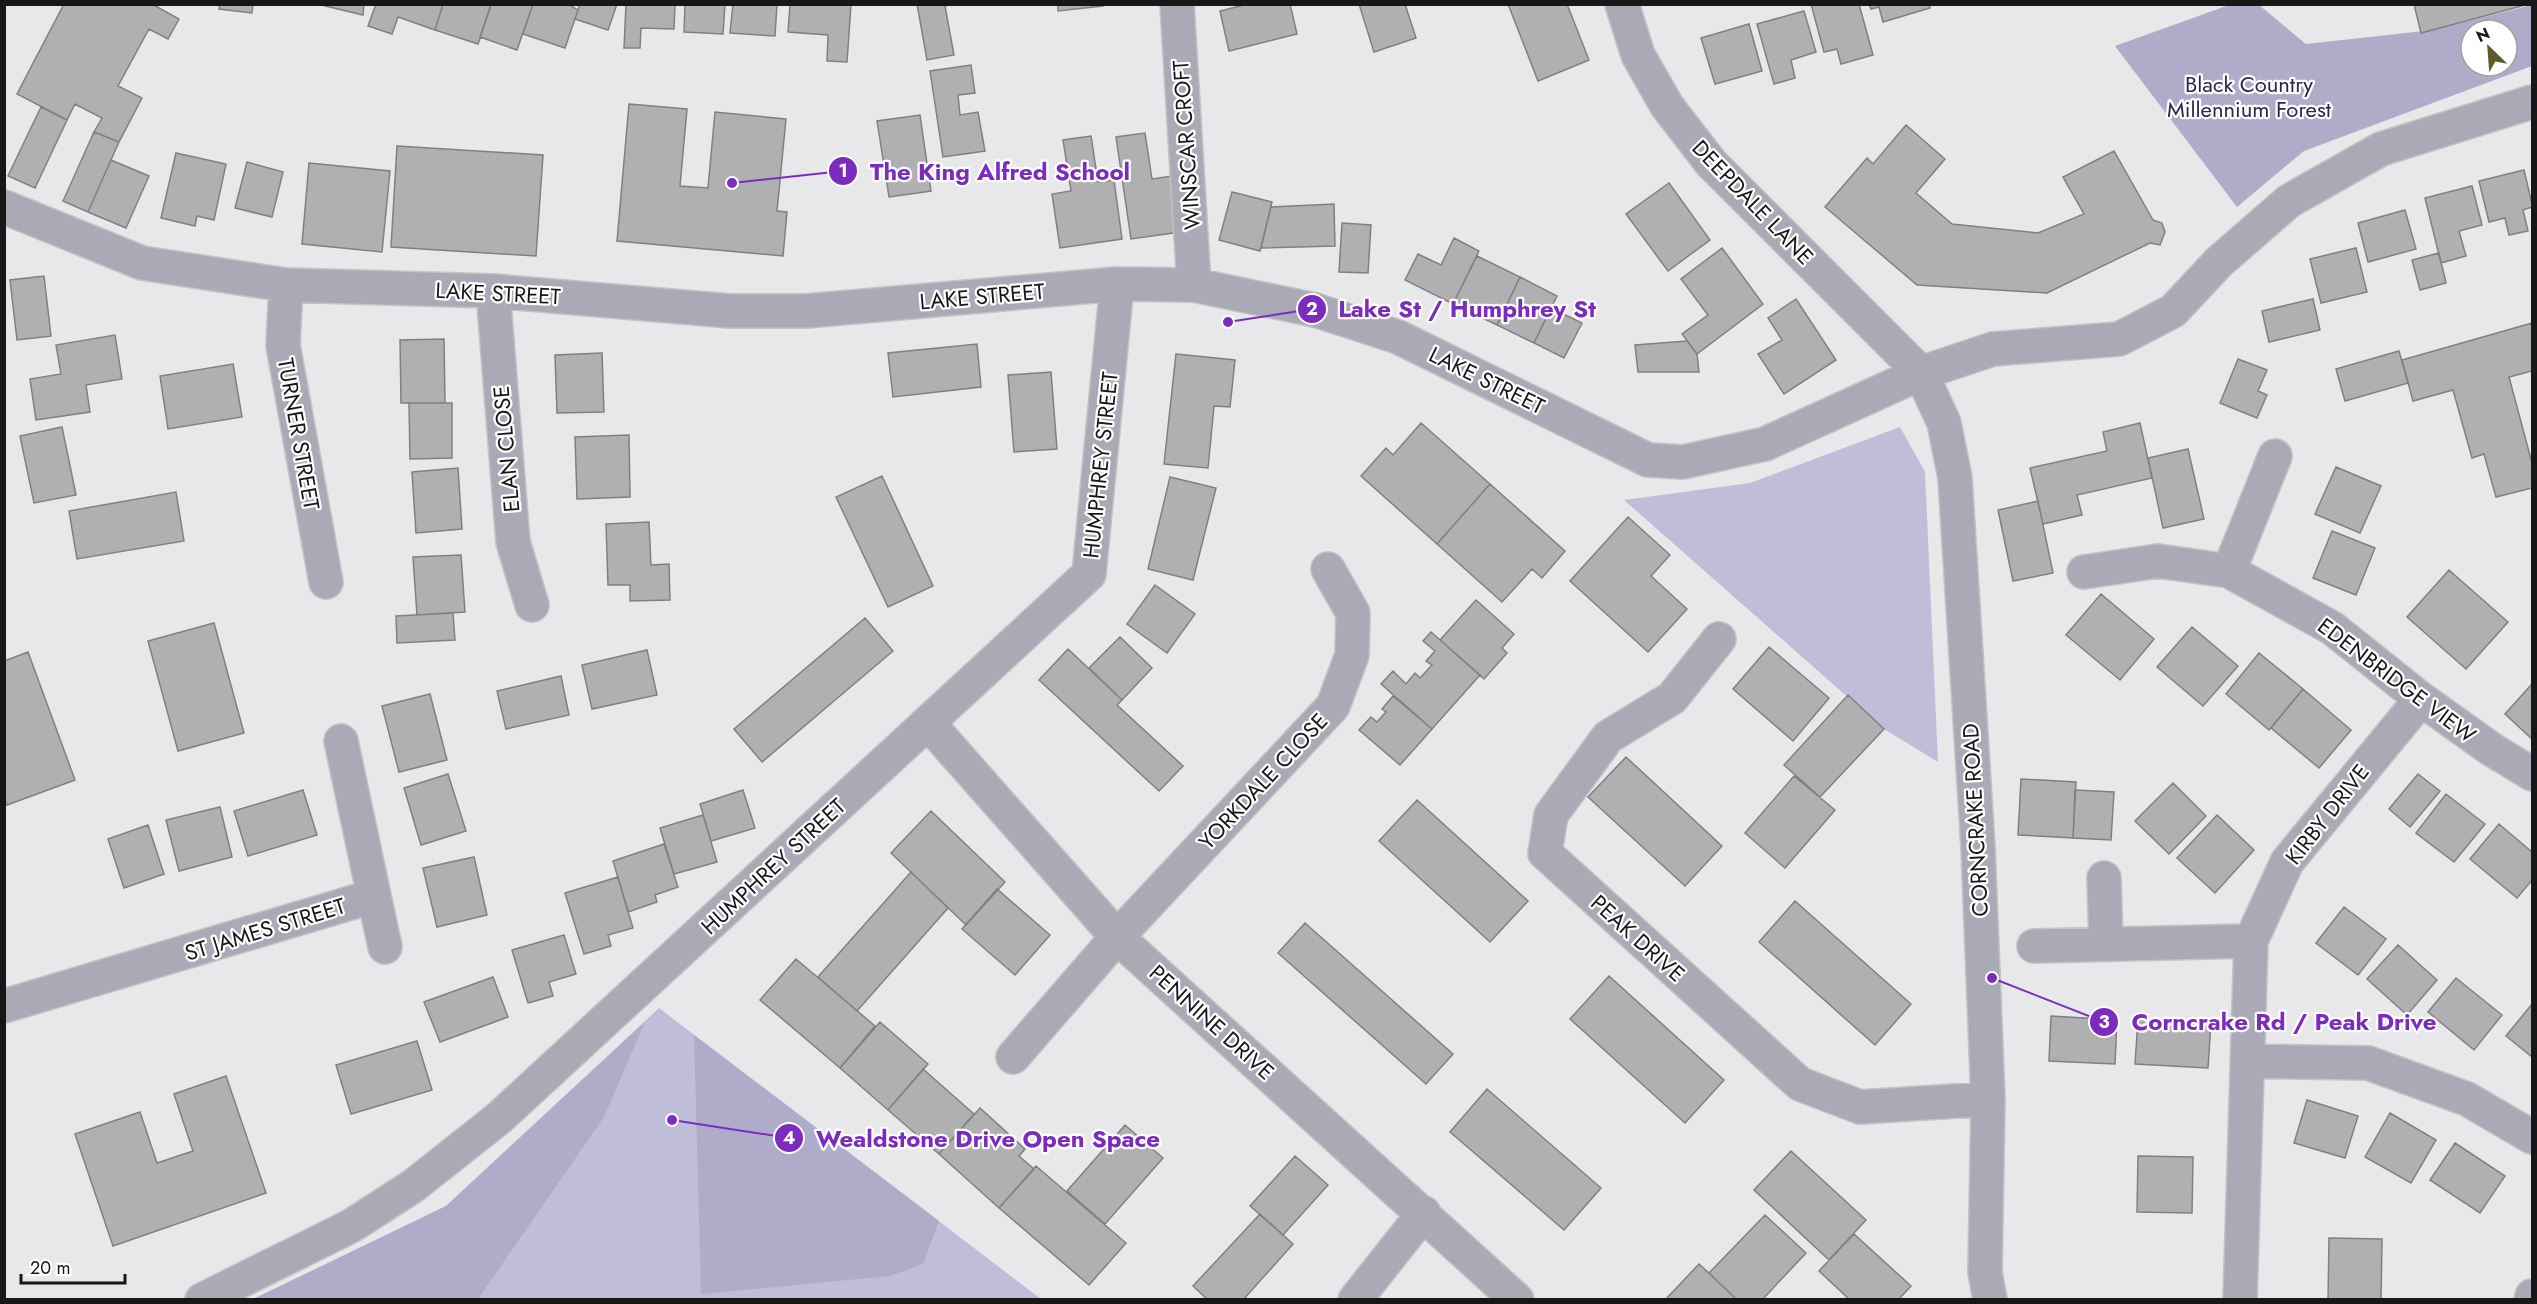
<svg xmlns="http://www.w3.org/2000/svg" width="2537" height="1304" font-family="Jost,sans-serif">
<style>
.green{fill:#c0bdd9}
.forest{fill:#afacca;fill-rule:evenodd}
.building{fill:#b0b0b3;stroke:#808083;stroke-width:1.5}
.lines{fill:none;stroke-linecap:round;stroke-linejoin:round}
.minor-casing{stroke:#c3c2c5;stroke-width:36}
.minor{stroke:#aaa9b6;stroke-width:33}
.labels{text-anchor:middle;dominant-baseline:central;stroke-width:4.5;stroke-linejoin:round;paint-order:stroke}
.park-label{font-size:22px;fill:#2c244d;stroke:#fff}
.street-label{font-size:22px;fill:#181718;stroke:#fff}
.leader{fill:none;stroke:#7b2cbf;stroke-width:2}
.callout-dot{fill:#7b2cbf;stroke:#fff;stroke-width:2}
.mark-label{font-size:18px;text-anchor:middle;font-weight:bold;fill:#fff}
.callout-label{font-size:24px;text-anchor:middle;font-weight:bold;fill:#7b2cbf;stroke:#fff;stroke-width:4.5;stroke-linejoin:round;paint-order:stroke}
</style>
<rect width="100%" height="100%" fill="#e8e8eb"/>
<path class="green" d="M1900,427L1925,472L1938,762L1884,729L1624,500L1750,483Z
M659,1008L1041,1299L253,1300L446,1206Z"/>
<path class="forest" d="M2229,5H2259L2306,44L2433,30L2532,5V66L2304,151L2237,207L2115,46ZM2471,30H2507V66H2471Z
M645,1022L604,1117L478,1299H253L446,1206Z
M694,1035L939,1221L923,1264L890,1276L701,1294Z"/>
<path class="building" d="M64,4H152L179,19L168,39L149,29L118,86L142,98L119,142L94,132L102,118L75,104L67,120L17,94Z
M220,4H253L252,13L219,9Z
M317,4H364L363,15Z
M376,4H443L435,30L398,17L392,34L368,26Z
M443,4L491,5L478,44L435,30Z
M533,4H568L578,10L565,48L523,34Z
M533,4L517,50L480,37L491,4Z
M580,4H617L608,30L575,19Z
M626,4H675L674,29L641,28L640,48H624Z
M685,4H725L723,34L684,32Z
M733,4H777L775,36L730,33Z
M790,4H851L847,62L827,61L828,35L788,32Z
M917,4H953L945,6L954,55L927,60Z
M1058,4H1103V6L1058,11Z
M1248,4H1290L1297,34L1229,51L1220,11Z
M1359,4H1405L1416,38L1374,52Z
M1508,4H1567L1589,60L1538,81Z
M1811,4H1859L1873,55L1841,64L1837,49L1824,52Z
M1869,4H1929L1930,8L1883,22L1879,7L1871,9Z
M2414,4H2529L2421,33Z
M1804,11L1816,52L1791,60L1795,78L1774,84L1757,24Z
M1749,24L1762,71L1715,84L1701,38Z
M971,65L975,93L958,95L960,115L978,112L985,151L943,157L930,71Z
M629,104L687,109L680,186L708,188L715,112L786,119L777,211L787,212L783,256L617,241Z
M41,107L67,120L35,188L8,176Z
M920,115L931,191L889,197L877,121Z
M1906,125L1945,159L1916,193L1952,224L2038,233L2084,214L2063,177L2114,151L2153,220L2162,223L2165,232L2160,245L2150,243L2047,293L1917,285L1825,207L1867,158L1873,164Z
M94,132L119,142L88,212L63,201Z
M1145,133L1152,179L1172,176L1180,232L1131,239L1116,137Z
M1091,136L1098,182L1114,180L1122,239L1060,248L1052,194L1071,191L1063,140Z
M397,146L543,155L536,256L391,247Z
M176,153L226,164L214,220L197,216L195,226L161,218Z
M111,160L149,176L126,228L88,212Z
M247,162L283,172L272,217L235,208Z
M309,163L390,171L382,252L302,244Z
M2524,170L2532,204V207L2523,210L2528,231L2509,235L2505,218L2489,222L2479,181Z
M1669,183L1710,240L1668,271L1626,214Z
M2472,186L2482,225L2459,231L2466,256L2441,263L2425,198Z
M1232,192L1272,202L1260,251L1219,240Z
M1334,204L1335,246L1261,248L1271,207Z
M2405,210L2416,249L2368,262L2358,223Z
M1342,223L1371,225L1368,273L1339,272Z
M1454,238L1479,251L1453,304L1405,280L1418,254L1441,265Z
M1722,248L1763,304L1697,354L1682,334L1708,315L1681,279Z
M2356,248L2367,292L2321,303L2310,259Z
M2439,253L2446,283L2420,290L2412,260Z
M1477,256L1520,277L1497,325L1453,304Z
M44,276L51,336L17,340L10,280Z
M1520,277L1557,296L1534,343L1497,325Z
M1796,299L1836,360L1784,394L1758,354L1782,340L1768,318Z
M2313,299L2320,330L2269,342L2262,311Z
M1551,308L1582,323L1564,358L1534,343Z
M2532,323V371L2509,377L2532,463V488L2496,497L2484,454L2472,458L2453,390L2413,401L2402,360Z
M115,335L122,379L86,385L90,412L36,420L30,379L61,374L56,345Z
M444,339L445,403H401L400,340Z
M1687,341L1697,354L1699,372H1638L1635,345Z
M977,344L981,387L893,397L888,353Z
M2399,351L2408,383L2345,401L2336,369Z
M602,353L604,412L557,413L555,355Z
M1176,354L1235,360L1230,407L1214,406L1208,468L1164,464Z
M2238,359L2267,370L2258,391L2267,395L2257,418L2220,403Z
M233,364L242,417L168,429L160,376Z
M1051,372L1057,449L1014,452L1008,375Z
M409,403H452V458L410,459Z
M1421,423L1490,484L1437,544L1361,476L1386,448L1393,455Z
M2140,423L2152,478L2077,495L2082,515L2043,524L2030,468L2107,451L2103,432Z
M62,427L76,495L34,503L20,436Z
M629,435L630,497L577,499L575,437Z
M2188,449L2204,519L2163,528L2148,458Z
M2336,467L2381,486L2360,533L2315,514Z
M458,468L462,529L416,533L412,472Z
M882,476L933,586L888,607L836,497Z
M1170,477L1216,488L1193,580L1148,569Z
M1490,484L1565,551L1542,578L1532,569L1502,602L1437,544Z
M176,492L184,541L77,559L69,511Z
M2038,501L2053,573L2013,581L1998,510Z
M1628,517L1670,555L1651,576L1687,609L1648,652L1570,581Z
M649,522L651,565L669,564L670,600L630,601V585H608L606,524Z
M2332,531L2375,548L2356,595L2313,578Z
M461,555L465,612L417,615L413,557Z
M2449,570L2508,622L2466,669L2407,617Z
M1155,585L1195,614L1167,653L1127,624Z
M2101,594L2154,639L2120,680L2066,635Z
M1476,600L1514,634L1502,648L1507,653L1484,679L1440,640Z
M453,613L455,640L397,643L396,616Z
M865,618L893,651L762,762L734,729Z
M214,623L244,733L178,751L148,641Z
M2192,627L2238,666L2203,706L2157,667Z
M1431,632L1480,675L1432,729L1381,684L1393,671L1406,684L1415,673L1420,678L1432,665L1426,661L1435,651L1423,641Z
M1120,637L1152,668L1122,700L1089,668Z
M1769,647L1829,698L1793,741L1733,689Z
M1068,649L1122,700L1117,705L1183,766L1159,791L1039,680Z
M647,650L657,695L592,709L582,665Z
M28,652L75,780L7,805L4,798V661Z
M2259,653L2303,689L2269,730L2226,694Z
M561,676L569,715L506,729L497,691Z
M2532,684V739L2505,714Z
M2303,689L2351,730L2319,768L2271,728Z
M430,694L447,760L399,772L382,706Z
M1848,695L1884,729L1820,797L1784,765Z
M1393,696L1432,729L1400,765L1359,730L1371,717L1377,722L1386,712L1382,709Z
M1626,757L1722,846L1685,886L1588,797Z
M448,774L466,831L421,845L404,788Z
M2418,774L2440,791L2410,827L2389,809Z
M1794,776L1835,810L1785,868L1745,833Z
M2021,779L2076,782L2073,838L2018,835Z
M2173,783L2206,816L2169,854L2135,821Z
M303,790L317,835L248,856L234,811Z
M743,790L755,828L711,841L700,804Z
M2075,790L2114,792L2111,840L2073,838Z
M2446,794L2485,824L2454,862L2416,833Z
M1417,800L1528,901L1490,942L1379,841Z
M220,807L232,857L179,871L166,820Z
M931,811L1005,882L966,925L891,853Z
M703,815L717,862L674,874L660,828Z
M2217,815L2254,850L2215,893L2177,858Z
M2499,824L2532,852V880L2517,898L2470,859Z
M148,825L164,874L124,888L108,839Z
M664,844L678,887L655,895L657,902L628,912L613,861Z
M474,857L487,915L437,927L423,868Z
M911,872L948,908L857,1011L818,977Z
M618,877L633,928L608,935L611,946L584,954L565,893Z
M997,889L1050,935L1015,975L962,929Z
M1795,901L1911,1004L1875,1045L1759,942Z
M2344,907L2386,939L2358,975L2316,943Z
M1305,923L1453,1054L1426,1084L1278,953Z
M564,935L576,974L549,982L553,996L528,1003L512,950Z
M2398,945L2437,980L2407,1015L2367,979Z
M796,959L875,1026L840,1068L760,1000Z
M1609,976L1724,1080L1685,1123L1570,1019Z
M493,977L508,1017L440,1042L424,1002Z
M2456,978L2502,1015L2474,1050L2428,1012Z
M2532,1004V1057L2506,1036Z
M2051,1016L2117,1020L2115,1064L2049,1061Z
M2138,1019L2211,1022L2208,1068L2135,1064Z
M880,1022L928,1064L888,1110L840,1068Z
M417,1041L432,1090L351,1114L336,1065Z
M923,1069L974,1114L939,1154L888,1110Z
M226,1076L266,1193L113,1246L75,1134L140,1112L157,1163L193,1151L174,1094Z
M1487,1089L1601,1188L1564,1230L1450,1132Z
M2307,1100L2358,1116L2345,1158L2294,1143Z
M980,1108L1025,1149L1019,1156L1034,1169L999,1208L939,1154Z
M2390,1113L2436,1140L2411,1183L2365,1157Z
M1125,1125L1163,1158L1105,1224L1067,1191Z
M2455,1143L2505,1176L2480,1213L2430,1180Z
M1791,1151L1866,1220L1829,1260L1754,1190Z
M1295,1156L1328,1185L1283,1235L1250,1206Z
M2138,1156L2193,1157L2192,1213L2137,1212Z
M1036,1166L1126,1243L1089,1285L999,1208Z
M1260,1214L1293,1244L1243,1300H1208L1193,1286Z
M1765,1215L1806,1253L1762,1300H1737L1709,1273Z
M1854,1234L1911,1286L1898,1300H1850L1819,1271Z
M2329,1238L2382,1239L2381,1300H2328Z
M1699,1264L1709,1273L1737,1300H1665Z"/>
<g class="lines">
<defs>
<path id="minor" d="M1177,4L1194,285
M1622,4L1638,55L1667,106L1711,163L1921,373L1944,423L1955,478L1978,847L1988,1099L1985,1272L1990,1300
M4,207L142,263L286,285L493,291L730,311H806L1117,284L1194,285L1315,310L1398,337L1648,460L1683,462L1765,444L1921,373L1993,349L2119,339L2173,311L2219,262L2289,201L2381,149L2532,102
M286,285L283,345L326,582
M493,291L513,542L532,605
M2229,571L2275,456
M2084,572L2158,561L2229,571L2332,628L2421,699L2491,749L2532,774
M1719,639L1672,698L1608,737L1551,815L1545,853L1800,1084L1860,1107L1988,1099
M929,724L1117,937L1517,1300
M2104,878L2106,944
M374,896L385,947
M2034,946L2251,941
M4,1006L374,896L341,741
M1013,1057L1117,937L1333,706L1352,655L1353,613L1328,569
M2248,1061L2368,1063L2467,1099L2532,1137
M202,1300L351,1226L413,1186L499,1118L1089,574L1117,284
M1355,1300L1424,1213
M2240,1300L2251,941L2287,862L2421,699
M2531,1300L2532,1296"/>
</defs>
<use href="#minor" class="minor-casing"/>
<use href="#minor" class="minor"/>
</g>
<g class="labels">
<g class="park-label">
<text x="2249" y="84">Black Country<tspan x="2249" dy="25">Millennium Forest</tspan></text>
</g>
<g class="street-label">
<text transform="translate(1186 145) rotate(-94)">WINSCAR CROFT</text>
<text transform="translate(1753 202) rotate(46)">DEEPDALE LANE</text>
<text transform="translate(498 293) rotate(3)">LAKE STREET</text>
<text transform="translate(982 296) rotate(-5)">LAKE STREET</text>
<text transform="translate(1487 380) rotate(26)">LAKE STREET</text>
<text transform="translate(299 434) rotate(80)">TURNER STREET</text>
<text transform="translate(506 449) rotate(-95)">ELAN CLOSE</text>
<text transform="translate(1100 465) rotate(-84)">HUMPHREY STREET</text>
<text transform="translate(2397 680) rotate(37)">EDENBRIDGE VIEW</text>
<text transform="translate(1263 781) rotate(-47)">YORKDALE CLOSE</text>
<text transform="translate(2327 814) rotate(-52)">KIRBY DRIVE</text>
<text transform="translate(1975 820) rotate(-93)">CORNCRAKE ROAD</text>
<text transform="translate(773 866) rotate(-43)">HUMPHREY STREET</text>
<text transform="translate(265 929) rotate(-17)">ST JAMES STREET</text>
<text transform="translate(1638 938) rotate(42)">PEAK DRIVE</text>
<text transform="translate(1212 1022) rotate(42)">PENNINE DRIVE</text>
</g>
</g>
<path class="leader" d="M732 183L843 171M1228 322L1312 309M1992 978L2104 1022M672 1120L789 1138"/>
<g class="callout-dot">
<circle cx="732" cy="183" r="6"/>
<circle cx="1228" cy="322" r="6"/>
<circle cx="1992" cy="978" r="6"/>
<circle cx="672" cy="1120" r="6"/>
<circle cx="843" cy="171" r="15"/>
<circle cx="1312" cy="309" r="15"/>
<circle cx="2104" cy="1022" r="15"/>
<circle cx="789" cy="1138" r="15"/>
</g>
<g class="mark-label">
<text x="843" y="177">1</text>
<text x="1312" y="315">2</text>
<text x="2104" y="1028">3</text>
<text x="789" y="1144">4</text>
</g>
<g class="callout-label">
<text x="1000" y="180">The King Alfred School</text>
<text x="1467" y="317">Lake St / Humphrey St</text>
<text x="2284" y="1030">Corncrake Rd / Peak Drive</text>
<text x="988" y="1147">Wealdstone Drive Open Space</text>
</g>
<rect width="2537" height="1304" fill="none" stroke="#181718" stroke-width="12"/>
<g transform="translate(2489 48) rotate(335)"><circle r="28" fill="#ffffff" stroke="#a3a2a3" stroke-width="1.5"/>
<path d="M0-4.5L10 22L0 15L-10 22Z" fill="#5c5c29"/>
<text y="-9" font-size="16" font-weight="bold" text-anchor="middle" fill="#181718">N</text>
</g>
<path d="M21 1274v9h104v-9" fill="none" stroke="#181718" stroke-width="3"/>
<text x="30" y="1274" font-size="18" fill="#181718" stroke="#ffffff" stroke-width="4.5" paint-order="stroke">20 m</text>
</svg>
